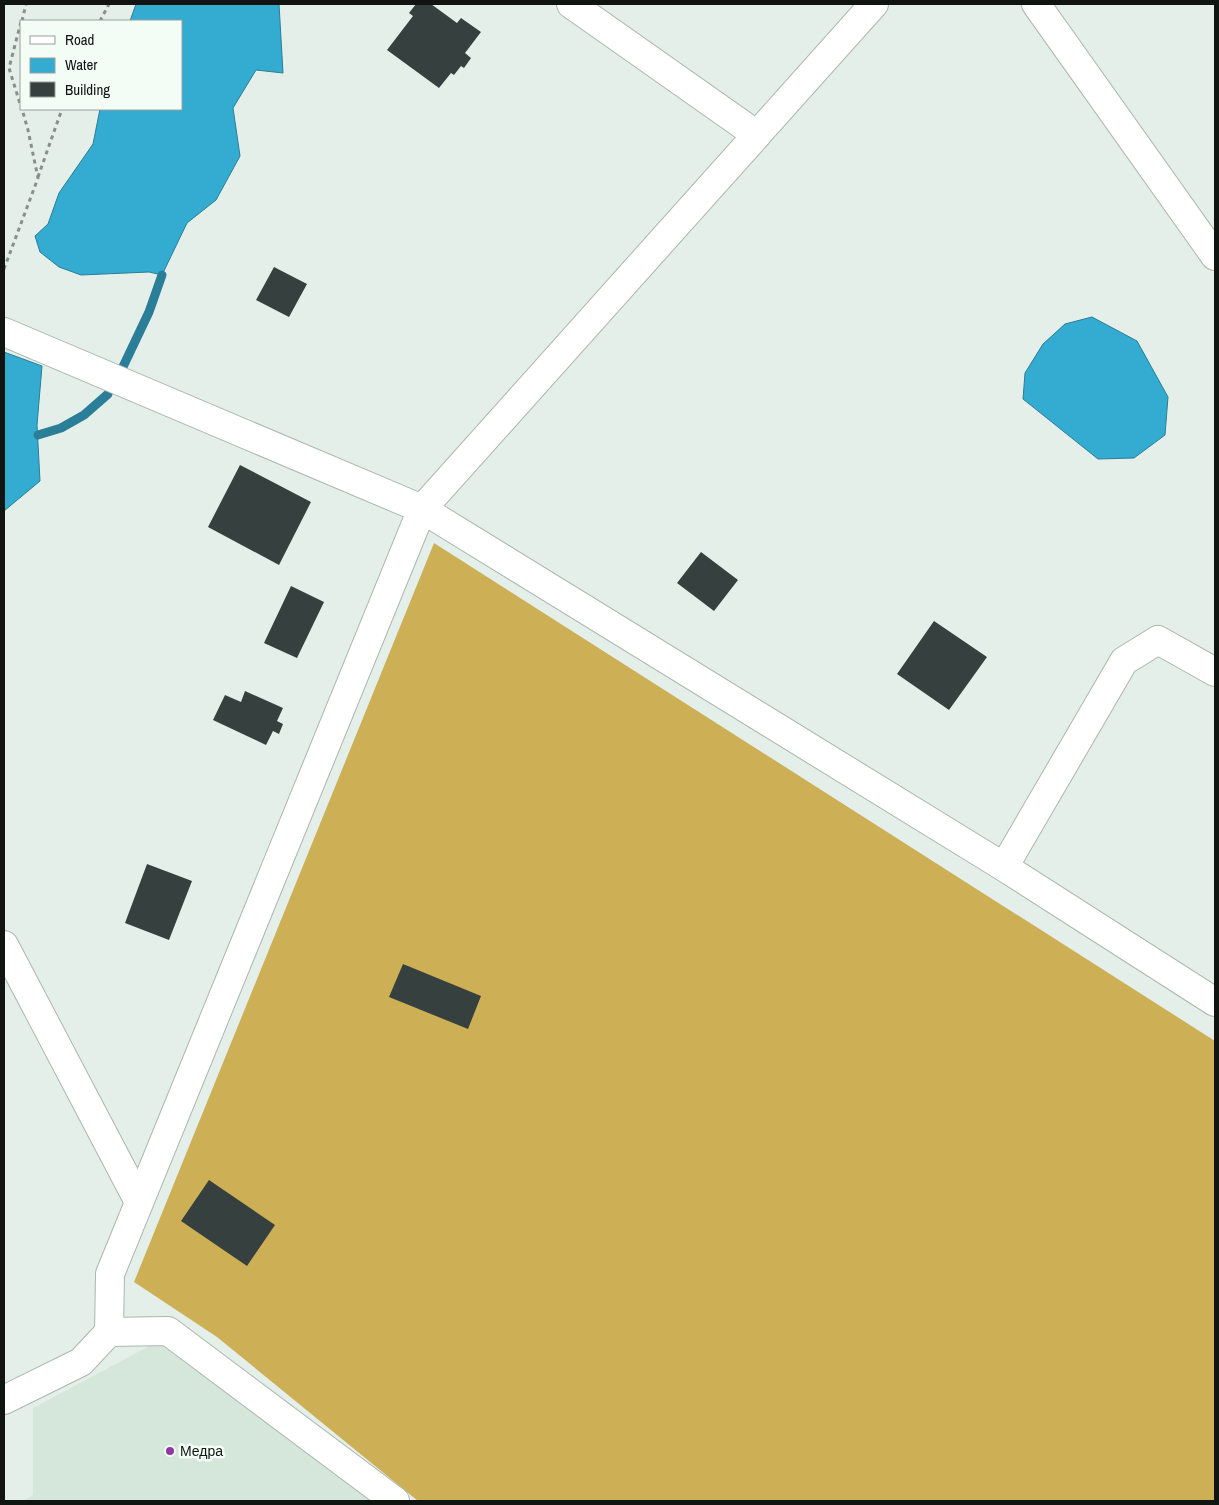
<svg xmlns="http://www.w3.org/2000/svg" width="1219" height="1505" font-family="'Archivo Narrow',sans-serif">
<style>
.built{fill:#d5e6db}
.forest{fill:#cdaf56}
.water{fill:#34abd0;stroke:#2a7e97}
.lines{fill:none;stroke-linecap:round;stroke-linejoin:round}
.stream{stroke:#2a7e97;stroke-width:9}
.building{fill:#36403f}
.minor-casing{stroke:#acb6b0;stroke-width:30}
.path{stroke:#88908b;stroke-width:3;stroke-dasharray:4 4;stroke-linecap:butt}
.minor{stroke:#fff;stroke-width:28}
.poi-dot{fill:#9337a0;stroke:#f3fdf6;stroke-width:2}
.labels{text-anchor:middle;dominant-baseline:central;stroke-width:5;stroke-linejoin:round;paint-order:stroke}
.poi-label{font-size:14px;fill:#111512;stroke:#f3fdf6;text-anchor:start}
</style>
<rect width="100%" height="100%" fill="#e5efe9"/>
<path class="built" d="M157,1342L374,1501H23L33,1495V1408Z"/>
<path class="forest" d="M434,543L1215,1041V1501H418L217,1337L134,1282Z"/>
<path class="water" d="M136,4H279L283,73L256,70L233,108L240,156L216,200L187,223L162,275L149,272L81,275L59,267L40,252L35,236L48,224L59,193L93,144L100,109H181V21H130Z
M1092,317L1137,341L1168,397L1165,435L1134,458L1098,459L1023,399L1025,373L1043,344L1065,324Z
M4,352L42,366L37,425L40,481L4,511Z"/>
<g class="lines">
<path class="stream" d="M121,371L149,312L162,275
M38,435L61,428L84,415L108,394"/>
</g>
<path class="building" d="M416,4H431L457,23L461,18L481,32L465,53L471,58L464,68L461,66L454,75L451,73L439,88L387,50L413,16L409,13Z
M274,267L307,284L289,317L256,300Z
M240,465L311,502L279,565L208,527Z
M701,552L738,580L714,611L677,583Z
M291,586L324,602L297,658L264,643Z
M934,621L987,657L949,710L897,674Z
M245,691L283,708L277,721L283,724L279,734L273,731L266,745L213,720L225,695L241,702Z
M147,864L192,881L169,940L125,923Z
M403,964L481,996L468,1029L389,997Z
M209,1180L275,1225L247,1266L181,1221Z"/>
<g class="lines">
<defs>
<path id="minor" d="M571,4L757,135
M1036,4L1215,256
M4,332L422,509L1004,867L1215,1002
M1004,867L1124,661L1158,640L1215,672
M4,945L139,1202
M109,1332L110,1274L422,509L874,4
M4,1400L81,1362L109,1332L168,1331L395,1501"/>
</defs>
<use href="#minor" class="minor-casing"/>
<path class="path" d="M22,21L26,4
M100,21L109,4
M21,22L9,68L21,107
M38,177L62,109
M4,269L38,178L28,130L22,109"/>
<use href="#minor" class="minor"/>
</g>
<circle class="poi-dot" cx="170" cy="1451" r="5"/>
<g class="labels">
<g class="poi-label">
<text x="180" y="1451">Медра</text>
</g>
</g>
<rect width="1219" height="1505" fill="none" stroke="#111512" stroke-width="10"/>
<rect x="20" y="20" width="162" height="90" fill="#f3fdf6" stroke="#99a09b"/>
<rect x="30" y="36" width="25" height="8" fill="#ffffff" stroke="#99a09b"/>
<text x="65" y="45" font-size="15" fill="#111512">Road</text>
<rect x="30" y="58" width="25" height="15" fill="#34abd0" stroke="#99a09b"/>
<text x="65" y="70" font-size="15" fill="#111512">Water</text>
<rect x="30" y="82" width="25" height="15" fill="#36403f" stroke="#99a09b"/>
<text x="65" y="95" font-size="15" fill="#111512">Building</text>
</svg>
